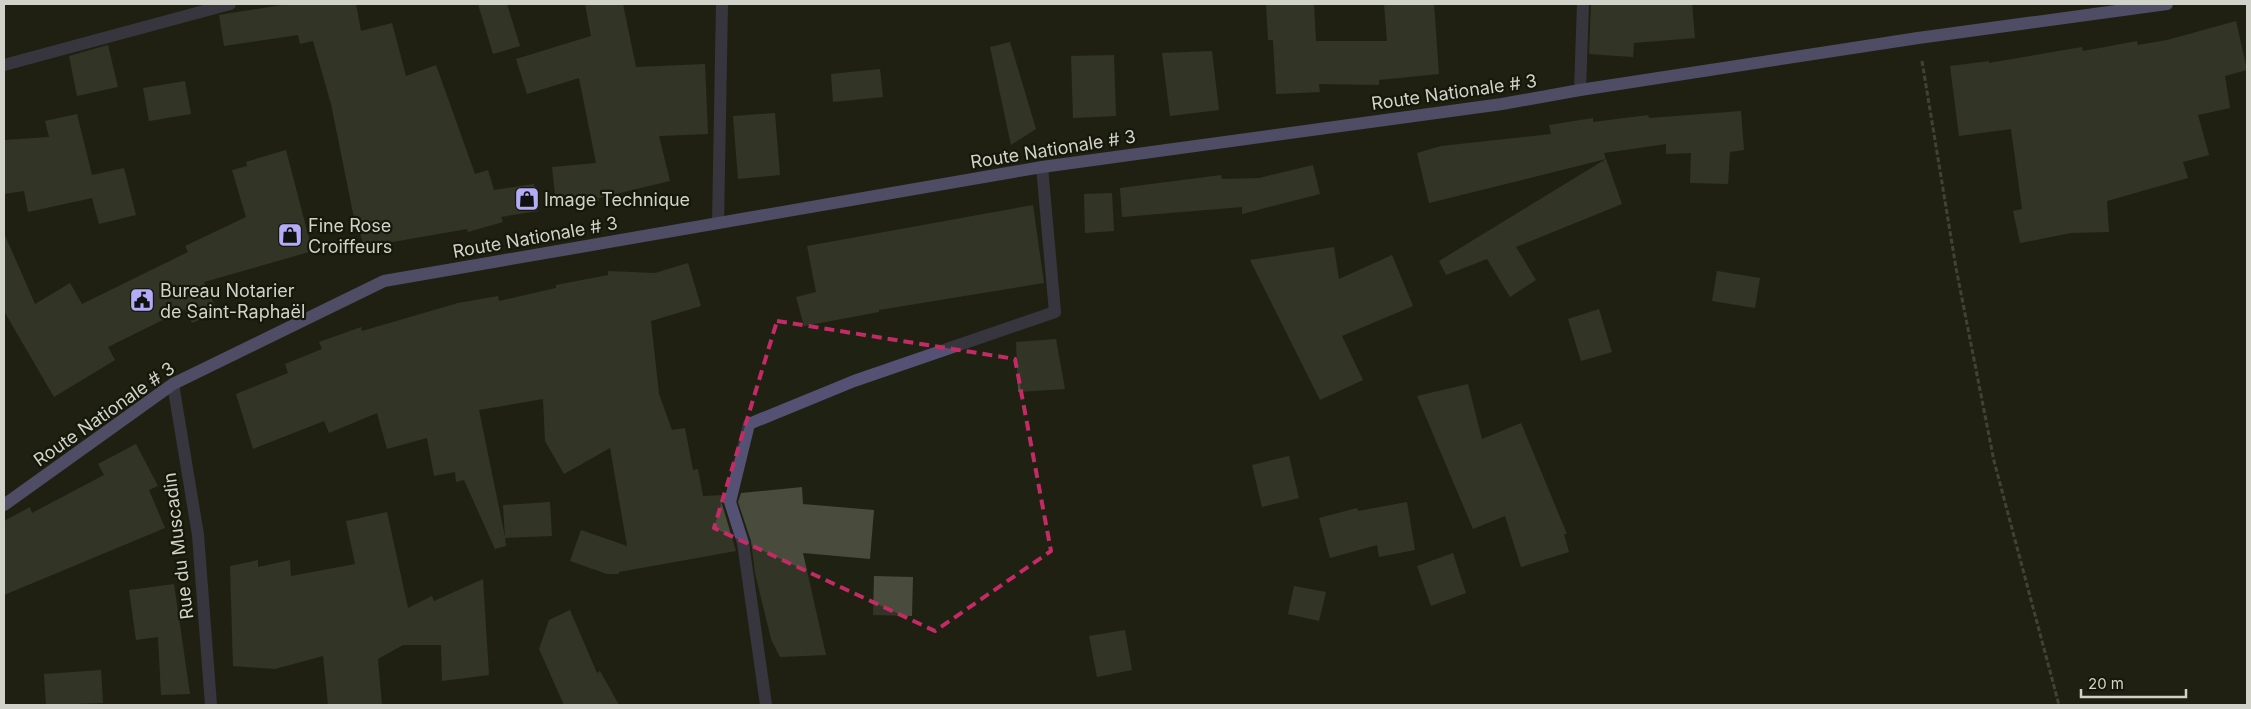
<svg xmlns="http://www.w3.org/2000/svg" width="2251" height="709" font-family="Inter,sans-serif">
<style>
.building{fill:#494c3c}
.lines{fill:none;stroke-linecap:round;stroke-linejoin:round}
.path{stroke:#686a5e;stroke-width:3;stroke-dasharray:5 2.5;stroke-linecap:butt}
.service{stroke:#545174;stroke-width:12}
.minor{stroke:#545174;stroke-width:12}
.primary{stroke:#8982c9;stroke-width:12}
.marked{fill:none;stroke:#c42b66;stroke-width:4;stroke-dasharray:10 6;stroke-linejoin:round}
.labels{text-anchor:middle;dominant-baseline:central;stroke-width:4.5;stroke-linejoin:round;paint-order:stroke}
.street-label{font-size:18px;fill:#d1d3ca;stroke:#16180a}
.poi-label{font-size:18px;fill:#d1d3ca;stroke:#16180a;text-anchor:start}
</style>
<rect width="100%" height="100%" fill="#1f2113"/>
<path class="building" d="M288,4H356L361,31L392,23L406,76L436,65L475,174L488,170L494,190L534,184L538,211L501,217L503,222L468,232L467,229L364,247L360,233H357L331,104L313,41L300,44L298,35L224,46L219,15Z
M478,4H507L520,46L493,54Z
M585,4H623L636,67L705,64L708,134L659,136L670,181L599,198V201L556,205L552,167L596,163L579,78L527,94L516,59L591,36Z
M1266,4H1314L1316,41H1387L1384,4H1434L1439,74L1379,80V85L1319,84L1320,92L1276,94L1273,40H1268Z
M1591,4H1692L1695,38L1634,43L1633,57L1589,54Z
M2236,21L2247,70L2225,76L2230,108L2198,115L2209,155L2183,162L2188,178L2107,201L2109,232L2071,233L2020,243L2013,211L2022,209L2011,129L1959,136L1950,66L1989,61V63L2082,47L2083,51L2137,41L2138,45L2167,40Z
M1010,42L1036,129L1011,145L990,47Z
M108,45L118,87L77,96L69,56Z
M1212,51L1219,110L1170,116L1162,53Z
M1114,55L1116,116L1073,118L1071,56Z
M880,69L883,97L833,102L831,74Z
M185,81L191,114L149,121L143,88Z
M1741,111L1744,150L1730,152L1728,184L1690,183L1691,153L1666,154V144L1604,153L1606,159L1429,203L1417,153L1441,146L1551,134L1549,125L1593,118V122L1648,115L1649,118Z
M775,113L780,175L738,179L733,116Z
M77,114L92,175L124,168L136,215L99,224L92,198L28,212L24,191L4,194V140L49,137L45,121Z
M286,150L311,246L307,247L309,252L204,282L218,312L192,323L185,309L108,347L115,360L54,397L4,311V233L35,304L70,283L82,304L188,252L185,246L246,217L232,170L247,166L246,162Z
M1606,159L1622,204L1516,247L1536,280L1510,297L1487,259L1446,275L1439,261Z
M1313,165L1320,194L1242,214V207L1122,217L1120,188L1221,175L1222,179L1259,178Z
M1112,193L1114,231L1085,233L1084,194Z
M1033,205L1044,283L879,310V312L804,326L796,297L816,292L807,246Z
M1334,247L1339,279L1392,255L1413,306L1342,336L1363,380L1320,400L1250,260Z
M688,263L701,306L651,321L659,394L672,430L685,428L693,470L698,469L703,496L723,495L722,504L736,551L619,572V574H607L570,561L581,530L627,546L610,448L564,474L545,441L543,399L479,410L505,537L503,505L550,502L552,536L505,538L506,546L495,549L464,480L456,482L455,472L434,476L427,438L387,449L377,413L329,433L324,421L253,449L236,394L288,373L285,364L322,349L319,342L361,327L362,331L458,303L498,296L499,301L556,288V285L608,275V271L655,273Z
M1717,271L1760,278L1755,308L1712,301Z
M1599,309L1612,352L1581,361L1568,319Z
M1056,339L1065,389L1018,392L1016,342Z
M1468,384L1482,439L1521,423L1567,534H1564L1569,552L1521,567L1505,516L1473,529L1417,396Z
M136,444L158,486L149,490L165,528L4,595V521L30,507L32,513L104,475L98,464Z
M1289,456L1299,498L1262,507L1252,465Z
M802,487L803,504L874,510L870,559L803,553L826,655L780,657L771,639L755,573L751,541L738,502L741,493Z
M1407,502L1415,550L1379,557L1377,545L1330,558L1319,518L1357,508L1358,511Z
M387,512L408,608L432,596L434,601L483,579L489,675L442,681L441,645H403L378,659L382,705H328L323,656L275,669L233,666L230,566L258,560V567L290,560L291,576L355,564L346,521Z
M1453,553L1466,593L1431,606L1417,566Z
M874,576L913,577L912,616L873,615Z
M174,584L190,694L161,695L158,637L136,640L129,590Z
M1294,586L1326,592L1319,621L1288,614Z
M570,610L597,673L600,671L619,705H564L539,649L549,620Z
M1125,630L1132,670L1097,677L1089,636Z
M101,670L103,703L46,705L44,674Z"/>
<g class="lines">
<path class="path" d="M1922,61L1956,268L1994,461L2059,705"/>
<path class="service" d="M4,65L230,4
M1580,90L1583,4
M718,223L722,4
M766,705L743,543L730,502L749,424L854,381L1055,312L1042,167"/>
<path class="minor" d="M173,384L198,535L211,705"/>
<path class="primary" d="M4,505L173,384L384,281L1042,167L1502,104L1580,90L1918,38L2167,4"/>
</g>
<path d="M0 0H2251V709H0ZM777,321L1015,359L1051,551L935,631L714,528Z" fill="#1f2113" fill-opacity=".55" fill-rule="evenodd"/>
<path class="marked" d="M777,321L1015,359L1051,551L935,631L714,528Z"/>
<defs>
<symbol id="shop-square" viewBox="-11 -11 22 22"><rect x="-9" y="-9" width="18" height="18" rx="4" fill="#b3adf9" stroke="#16180a"/><path d="M-5-2.5h2.3a2.7 3.5 0 0 1 5.4 0H5L5.5 6h-11ZM-1.5-2.5h3a1.5 2.3 0 0 0-3 0Z" fill="#111"/></symbol>
<symbol id="civic-square" viewBox="-11 -11 22 22"><rect x="-9" y="-9" width="18" height="18" rx="4" fill="#b3adf9" stroke="#16180a"/><path d="M-.6-6.5H3V-4.5H.6V-3L4-1V1h2V6H-6V1h2V-1L-.6-3ZM-1.2 2.5V6h2.4V2.5Z" fill="#111"/></symbol>
</defs>
<g fill-rule="evenodd">
<use href="#shop-square" x="513" y="185" width="28" height="28"/>
<use href="#shop-square" x="276" y="221" width="28" height="28"/>
<use href="#civic-square" x="128" y="286" width="28" height="28"/>
</g>
<g class="labels">
<g class="street-label">
<text transform="translate(1454 92) rotate(-8)">Route Nationale # 3</text>
<text transform="translate(1053 149) rotate(-9)">Route Nationale # 3</text>
<text transform="translate(535 237) rotate(-10)">Route Nationale # 3</text>
<text transform="translate(104 414) rotate(-35)">Route Nationale # 3</text>
<text transform="translate(178 546) rotate(-97)">Rue du Muscadin</text>
</g>
<g class="poi-label">
<text x="544" y="199">Image Technique</text>
<text x="308" y="225">Fine Rose<tspan x="308" dy="21">Croiffeurs</tspan></text>
<text x="160" y="290">Bureau Notarier<tspan x="160" dy="21">de Saint-Raphaël</tspan></text>
</g>
</g>
<rect width="2251" height="709" fill="none" stroke="#d1d3ca" stroke-width="10"/>
<path d="M2081 689v8h105v-8" fill="none" stroke="#d1d3ca" stroke-width="2.5"/>
<text x="2088" y="689" font-size="15" fill="#d1d3ca" stroke="#16180a" stroke-width="4" paint-order="stroke">20 m</text>
</svg>
